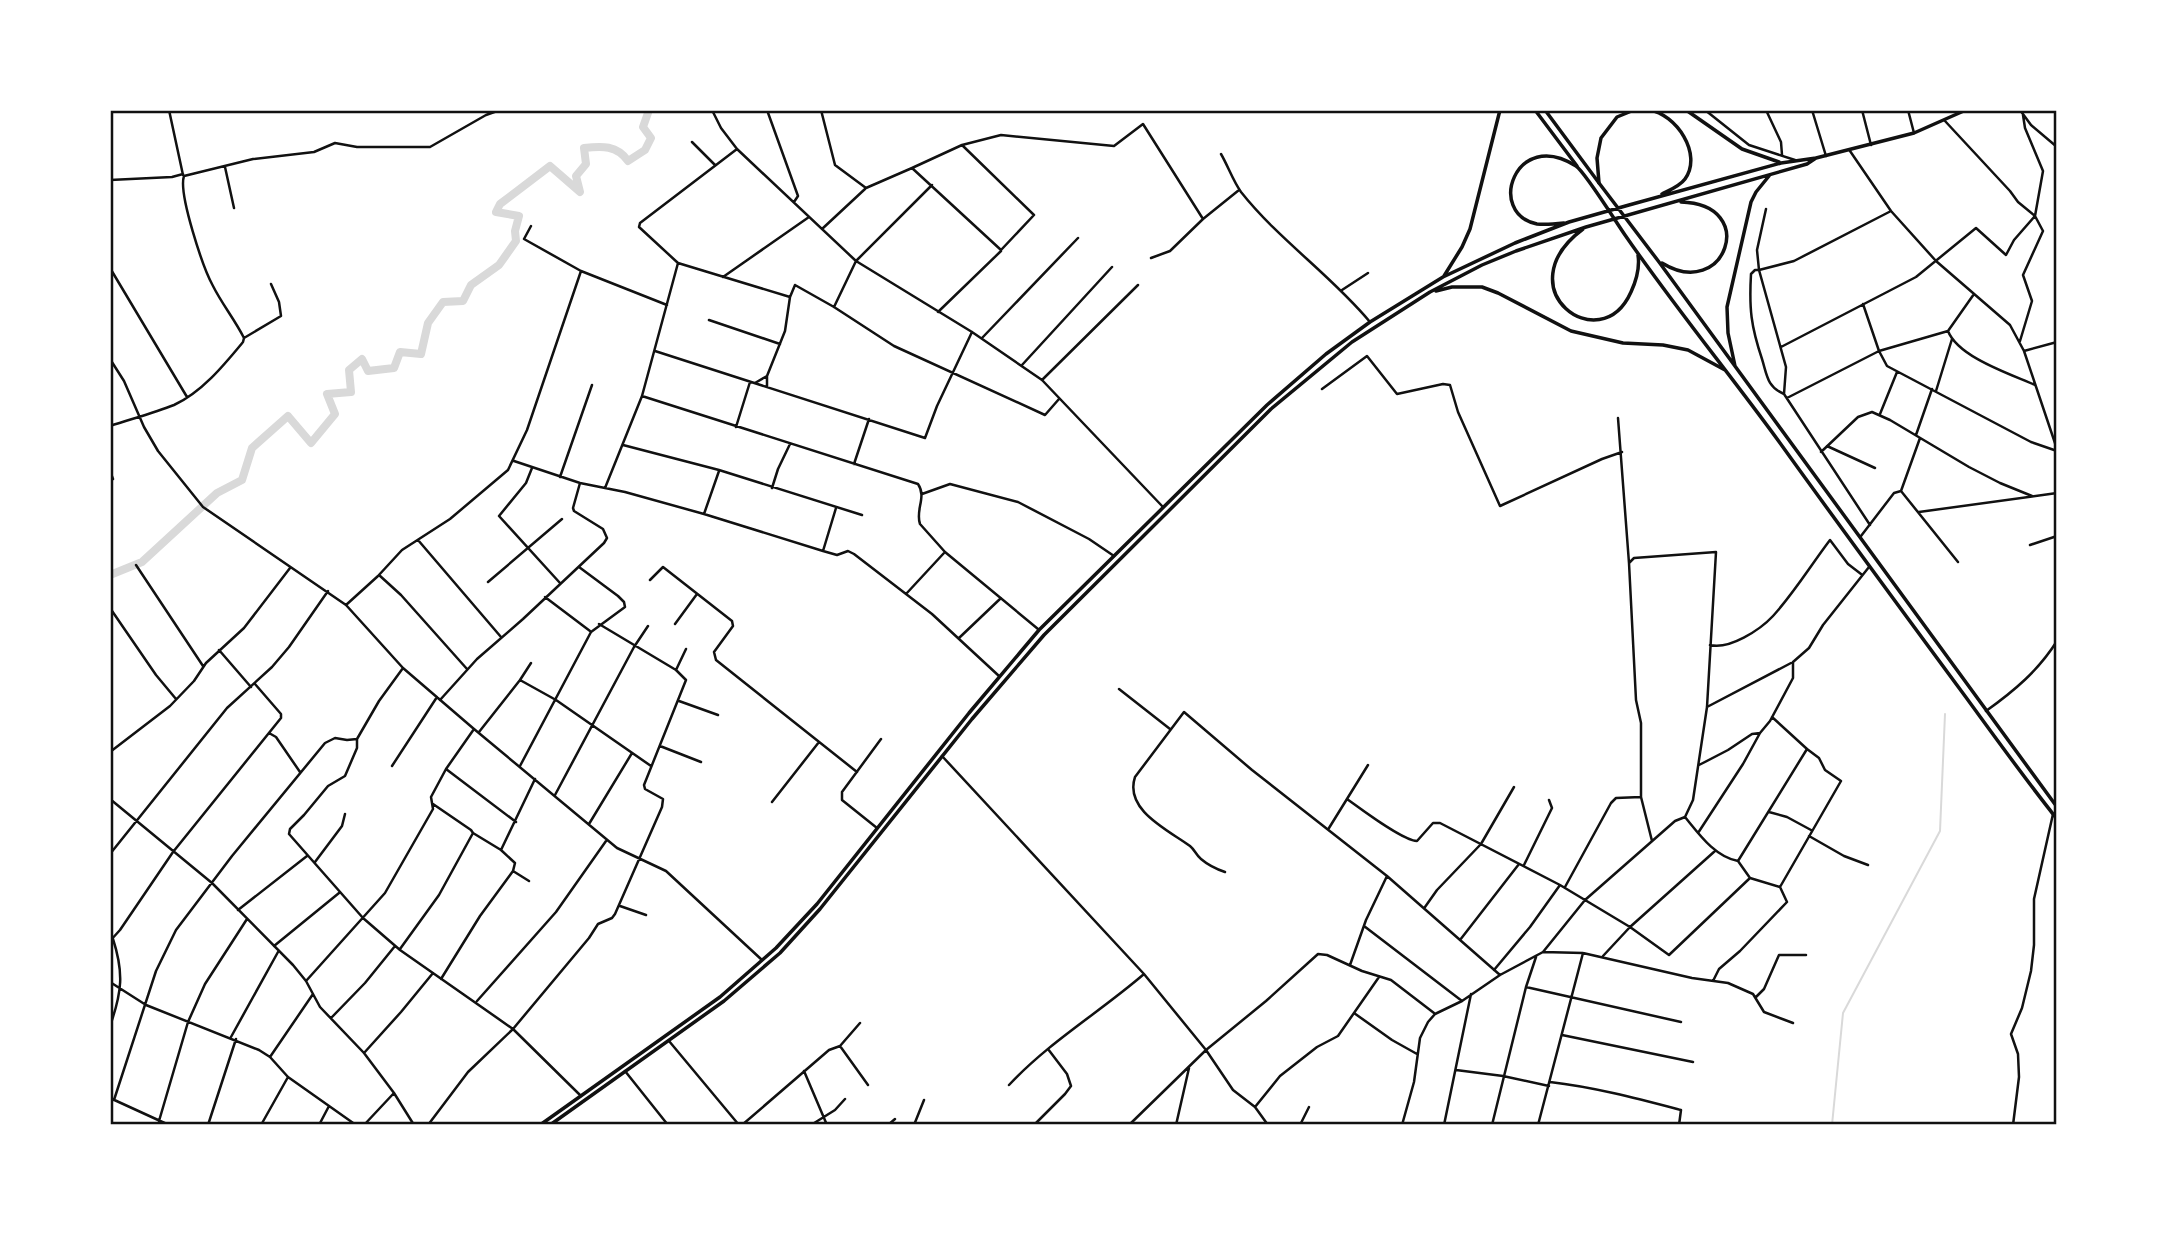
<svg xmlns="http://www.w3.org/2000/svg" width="2167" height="1235" font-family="'IBM Plex Serif',serif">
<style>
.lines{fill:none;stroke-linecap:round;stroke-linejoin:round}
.stream{stroke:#d9d9d9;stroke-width:2}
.river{stroke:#d9d9d9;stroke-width:8}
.minor{stroke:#111;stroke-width:2.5}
.primary{stroke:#111;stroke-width:3.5}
.trunk{stroke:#111;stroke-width:3.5}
.neatline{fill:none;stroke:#111;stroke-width:2.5}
</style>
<rect width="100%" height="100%" fill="#fff"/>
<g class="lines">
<path class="stream" d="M1832,1125L1843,1013L1940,831L1945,714"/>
<path class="river" d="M110,575L142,562L217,493L242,480L252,448L288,416L311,443L335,414L327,394L351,392L349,370L362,359L368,371L394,368L400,352L421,354L428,323L443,302L463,301L471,285L499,265L516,241L515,231L519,216L496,212L500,204L550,166L580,192L576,176L586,164L584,148C602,146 617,145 628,161L645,150L651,138L643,127L649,110"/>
<path class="minor" d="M169,110L183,175
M712,110L721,128L737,149L856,261L972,332L1042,380L1163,507
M767,110L798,196L794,202
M821,110L835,165L866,188L912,168L1001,250L1034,215L962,145L1001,135L1114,146L1143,124L1203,219L1239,190
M1705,110L1749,145L1795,160
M1766,110L1781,142L1782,155
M1812,110L1826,156
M1862,110L1871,145
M1908,110L1914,133
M2020,110L2031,125L2057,147
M692,142L715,165
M737,149L640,223L639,227L678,263L790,297L795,285L834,307L894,346L1045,415L1059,399
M1850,151L1891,211L1936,261L2010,325L2024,351L2057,449
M1221,154C1228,166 1233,181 1241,192C1279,240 1331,275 1370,322
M225,167L234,208
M912,168L962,145
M110,180L172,177L183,174
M1766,209L1757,250L1759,270L1794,261L1891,211
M531,226L524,239L581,271
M822,229L865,189
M1151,258L1170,251L1203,219
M110,268L187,397
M723,277L809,217
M1342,290L1368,273
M1863,304L1879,351L1887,366L2031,442L2057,451
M834,307L856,261L932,185
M938,312L1001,251
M709,320L780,344
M1948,331C1958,357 2010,374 2035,385
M244,338L281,316L279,302L271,284
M982,338L1078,238
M2020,341L2032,301L2023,275L2043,231L2035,216L2043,171L2025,128L2023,115
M1781,347L1916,277L1976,228L2006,255L2014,240L2035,216L2018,202L2010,191L1945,121
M655,351L925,438L937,406L972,332
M2024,351L2057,342
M110,359L124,381L144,427L158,451L203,507L346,605L403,668L474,729L617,848L666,871L762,960
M1022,365L1112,267
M1042,380L1138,285
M755,383L767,376
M767,387V376L785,331L790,297
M1322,389L1367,356L1397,394L1443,384L1450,385L1458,412L1500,506L1602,459L1622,452
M1936,391L1952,339
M1784,394L1786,367L1759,270H1755L1751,274C1749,309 1751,326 1762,359C1767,375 1767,387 1784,394L1870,525
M642,396L918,484C927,497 915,510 920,524L945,552L1038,629
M1787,398L1879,351L1948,331L1974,294
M1880,414L1897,372
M1618,418L1629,563
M110,426C131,419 154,413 174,405C202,392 224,365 243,342L244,338C235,320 222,304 213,286C203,268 178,193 184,176L253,159L314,152L335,143L357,147H430L486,115L500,110
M736,427L750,382
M1916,435L1932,389
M623,445L719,470L862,515
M1827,446L1875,468
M1821,452L1858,417L1872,412L1890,420L1969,467L2000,483L2032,496
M514,461L580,483L625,492L704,514L823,551L836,508
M854,464L869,419
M532,468L526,483L499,516L560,583
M110,471L113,479L110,480
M560,477L592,385
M605,488L642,396L678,263
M772,488L778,469L790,444
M1901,491L1920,438
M922,494L950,484L1018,502L1089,539L1114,556
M1919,512L2057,493
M704,514L719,471
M1861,536L1894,493L1901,491L1958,562
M418,540L501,637
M2030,545L2057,536
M823,551L837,555L848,551L854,554L932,614L999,676
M136,565L203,666
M379,575L401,595L467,669
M650,580L663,567L732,621L733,626L714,652L716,660L857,772
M488,582L562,519
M906,594L944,553
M545,597L590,631
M346,605L378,576L402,550L450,519L508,470L527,430L581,271L667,305
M110,608L156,675L176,699
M675,624L697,594
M959,638L1001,598
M1710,645C1729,650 1760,630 1773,616C1794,593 1811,565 1830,540L1848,564L1861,574
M219,650L251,687
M676,670L686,649
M520,680L556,700L651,766
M1119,689L1170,729
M440,700L477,659L523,619L604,543L607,538L603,529L574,511L573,508L580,483
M679,701L718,715
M1707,707L1791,663
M1986,711C2014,691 2038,671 2057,641
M479,732L520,680L531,663
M269,733L276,737L300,772
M357,739V748L345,776L328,786L304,815L290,829L289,834L363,918L400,950L513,1029L581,1096
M660,746L701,762
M110,752L170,706L194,681L206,663L244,628L290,568
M942,756L1144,974L1206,1050L1233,1090L1255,1107L1268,1125
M1699,765L1728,750L1752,734L1760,733L1770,721L1793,678V662L1809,648L1823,625L1869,567
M392,766L437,697
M520,766L591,632L625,607L624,602L618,596L579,567
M446,769L516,822
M555,795L634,647L648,626
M110,799L212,883L293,965L306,981L320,1007L364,1053L394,1093L414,1125
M1347,799C1361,809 1403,841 1417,841L1433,823H1440L1560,885L1630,927L1669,955L1750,878
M772,802L819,742
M433,804L471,830L473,833L501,850L515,863L513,871L480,916L441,979
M1769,812L1787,817L1811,830
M1685,817C1699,834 1715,857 1738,861L1750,878L1780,887L1787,902L1740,951L1719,969L1713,981
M589,824L632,753
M877,828L842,800V792L881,739
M1329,828L1368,765
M1698,833L1743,764L1760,733
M1809,836L1844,856L1868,865
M501,850L535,779
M110,854L227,708L272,667L289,647L328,591
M1738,861L1807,749L1772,717
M315,862L342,826L345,814
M1524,865L1552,808L1549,800
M513,871L529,881
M1225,872C1216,869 1208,865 1201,859C1196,855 1195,850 1190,846C1168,830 1124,810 1135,777L1184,712L1252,770L1387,876L1500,975
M1565,887L1611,803L1616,798L1641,797
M1780,887L1841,781L1825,770L1819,758L1807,749
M620,906L646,915
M1425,907L1437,890L1481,844L1514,787
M238,910L307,856
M1364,926L1462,1001
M1460,940L1519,864
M110,941L120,930L173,852L281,718V714L255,684
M274,946L339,893
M400,949L439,895L473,833
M1543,952L1583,953L1692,978L1728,983L1753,994L1764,1012L1793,1023
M1603,956L1630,927L1715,851
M1350,965L1366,920L1387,876
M1494,970L1530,927L1560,885
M306,981L385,893L433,809L431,797L446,769L474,729
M110,982L146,1005L259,1050L270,1057L288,1077L356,1125
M1526,987L1681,1022
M1756,997L1764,989L1779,955H1806
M477,1001L556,912L606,841
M1354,1013L1392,1040L1417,1054
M331,1018L365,983L395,946
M110,1026C122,992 124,973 113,939
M1562,1035L1693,1062
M231,1037L278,952
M669,1041L739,1125
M840,1046L868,1085
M364,1053L401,1012L433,973
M270,1057L313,994
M1456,1070L1503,1076L1549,1086
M625,1071L668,1125
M804,1071L827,1125
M1550,1082C1594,1087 1639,1099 1681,1110L1679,1125
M1009,1085C1049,1042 1100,1012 1144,974
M110,1098L169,1125
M114,1100L156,971L176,930L232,856L325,743L335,738L347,740L357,739L379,701L403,668
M1255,1107L1280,1076L1317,1047L1338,1036L1379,977
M159,1121L188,1022L205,984L247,919
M208,1125L236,1039
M261,1125L288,1077
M319,1125L329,1106
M364,1125L394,1093
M428,1125L468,1072L513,1029L589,938L598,924L612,918L615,914L662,807L663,799L645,789L644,785L686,680L676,670L599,624
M742,1125L829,1050L840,1046L860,1023
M811,1125L835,1110L845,1099
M888,1125L895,1119
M914,1125L924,1100
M1034,1125L1065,1094L1071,1086L1067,1074L1048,1049
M1129,1125L1206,1050L1266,1001L1318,954L1327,955L1362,971L1391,980L1434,1013
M1176,1125L1189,1068
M1300,1125L1309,1107
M1354,1125L1355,1124
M1402,1125L1414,1082L1420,1038L1428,1022L1435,1014L1462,1001L1500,975L1543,952L1585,900L1675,821L1685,817L1693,800L1707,707L1716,552L1634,558L1629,563L1636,700L1641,723V797L1652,841
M1444,1125L1471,994
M1492,1125L1526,987L1536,957
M1538,1125L1583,953
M2013,1125L2019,1077L2018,1054L2011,1034L2022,1008L2031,971L2034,945V899L2053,814"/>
<path class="primary" d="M1535,110L1577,166
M1545,110L1599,183"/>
<path class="trunk" d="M1634,110L1617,117L1601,138L1597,158L1599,183L1659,262L2057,807
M1649,110C1676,114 1703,154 1685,179C1680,186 1670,190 1662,194
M1686,110L1742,149L1779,162
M1564,223C1555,224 1546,225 1537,224C1486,214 1515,127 1576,166C1585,172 1616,222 1625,235C1674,306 1729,373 1780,443C1841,528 1903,612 1965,696C1995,737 2025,779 2057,819
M1583,229C1504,288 1600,361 1631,292C1636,281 1640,268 1638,255
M1662,263C1725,302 1760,204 1681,202
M1444,276L1462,247L1470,229L1500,110
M1436,291L1452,287H1482L1498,293L1571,331L1623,343L1663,345L1688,350L1725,370
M1735,366L1728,333L1727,307L1751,202L1756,192L1769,176
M540,1125L720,997L776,948L817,904L969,713L1039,630L1267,405L1326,354L1370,322L1443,277L1515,243L1569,222L1629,205L1781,163L1816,158
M550,1125L724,1001L780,953L820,909L972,719L1044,635L1271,409L1352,342L1430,292L1482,265L1516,251L1586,227L1807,164L1816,158L1914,133L1966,110"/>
</g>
<rect width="2167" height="1235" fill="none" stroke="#ffffff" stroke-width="224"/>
<rect x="112" y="112" width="1943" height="1011" class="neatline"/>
</svg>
